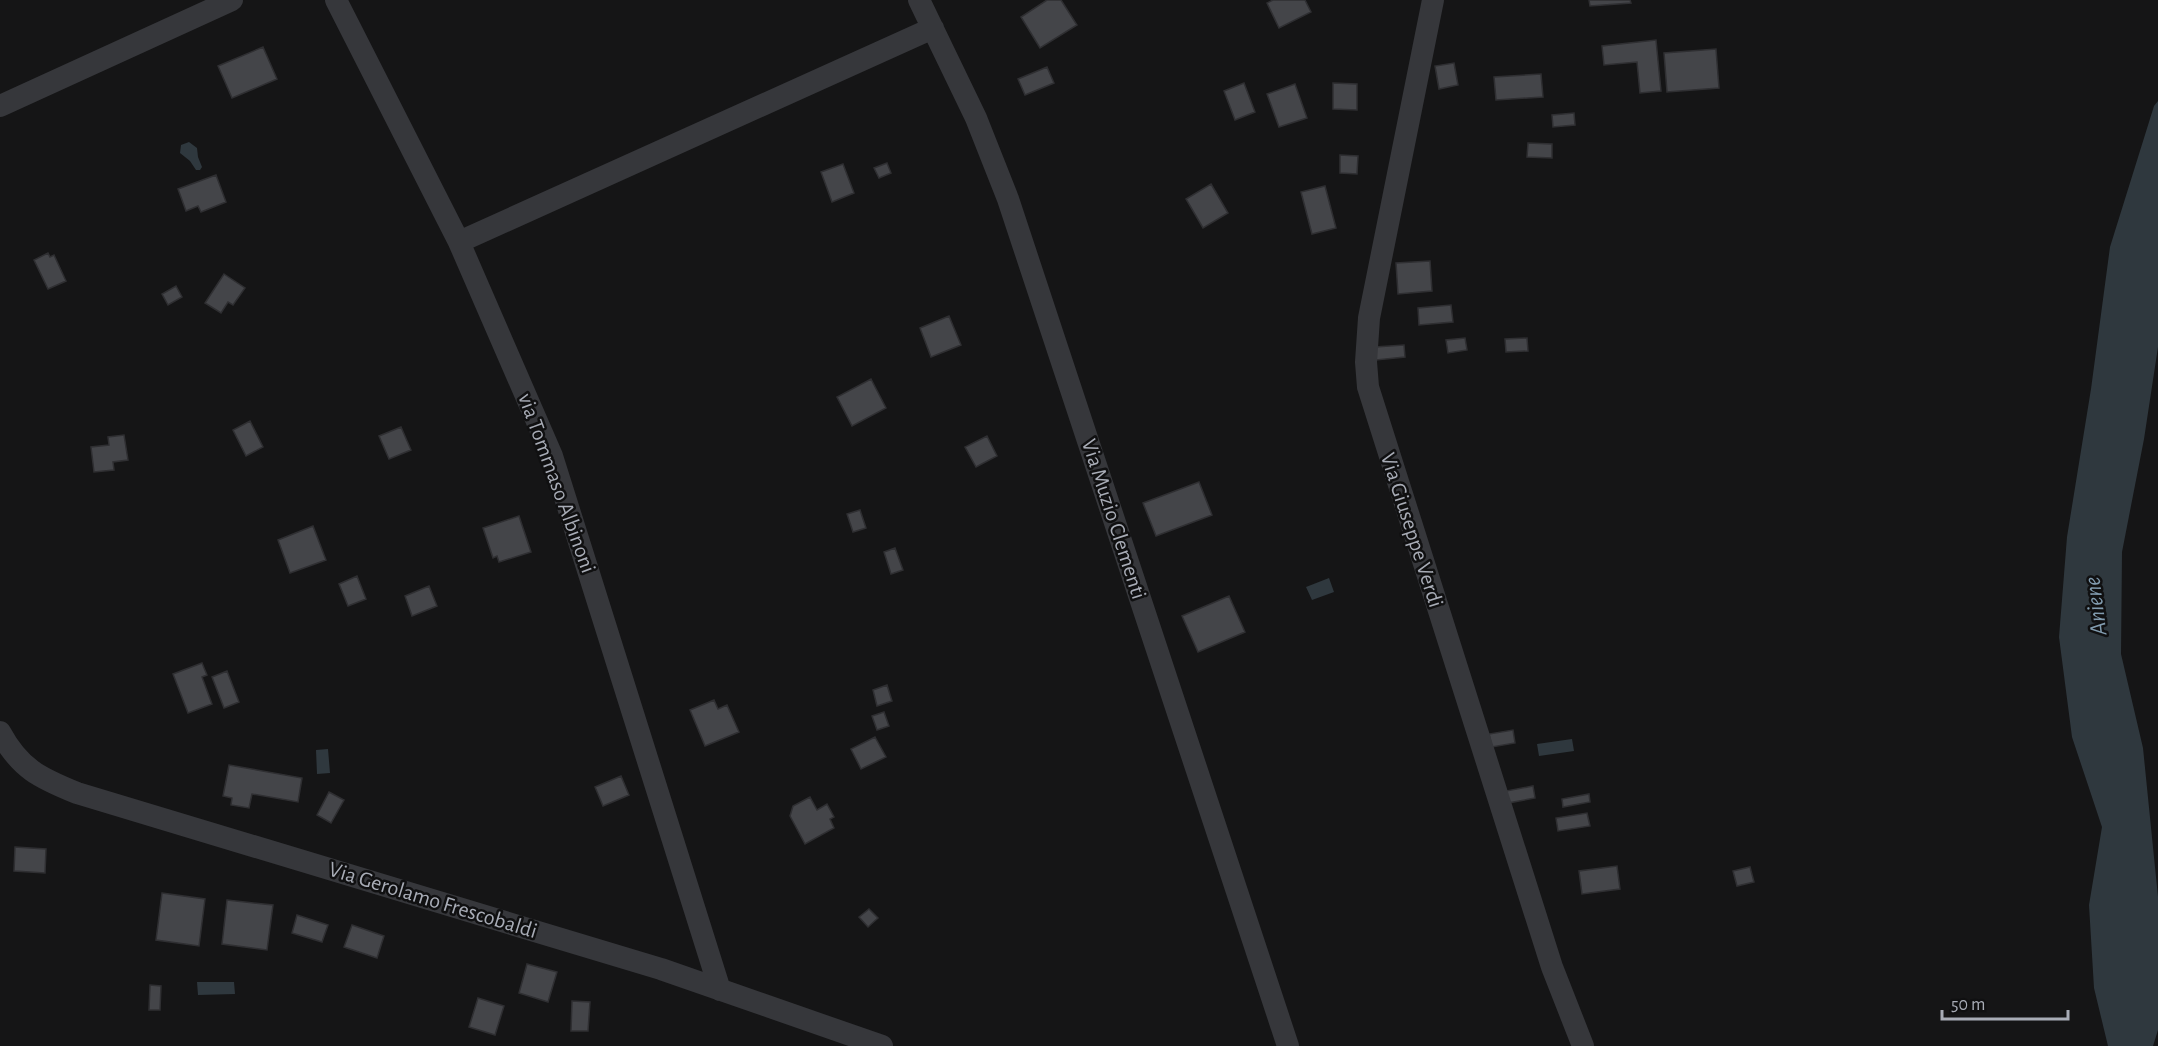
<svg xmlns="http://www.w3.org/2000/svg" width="2158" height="1046" font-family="'Alegreya Sans',sans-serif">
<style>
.water{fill:#2f383e}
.building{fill:#444549;stroke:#2f2f32;stroke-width:1.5}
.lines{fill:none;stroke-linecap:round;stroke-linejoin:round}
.minor{stroke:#36373b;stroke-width:22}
.labels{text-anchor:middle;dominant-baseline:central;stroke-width:5;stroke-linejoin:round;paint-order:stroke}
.street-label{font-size:22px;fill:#a8acb6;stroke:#101011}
.water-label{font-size:24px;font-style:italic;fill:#819bae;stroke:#101011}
</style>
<rect width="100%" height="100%" fill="#151516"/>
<path class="water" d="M2158,101V347L2144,439L2122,552L2121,654L2143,748L2158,897V1030L2153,1046H2108L2094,988L2089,905L2102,827L2072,737L2059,637L2067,537L2091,389L2110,247L2154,106Z
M189,142L197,148L198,157L202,167L200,170H196L190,161L180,153L181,145Z
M1329,578L1334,592L1312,600L1306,587Z
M1572,739L1574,751L1539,756L1537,744Z
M328,749L330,773L317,774L316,750Z
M197,982H234L235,994L198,995Z"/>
<path class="building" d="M1047,0H1061L1077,25L1040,48L1021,17Z
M1273,0H1305L1311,12L1279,28L1267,3Z
M1589,0H1630L1631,3L1590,6Z
M1656,40L1661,91L1640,93L1637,62L1604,65L1602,46Z
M263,47L277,79L232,98L218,66Z
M1716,49L1719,88L1667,92L1664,53Z
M1454,63L1458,85L1439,89L1435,66Z
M1047,67L1054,83L1025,95L1018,79Z
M1541,74L1543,97L1496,100L1494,77Z
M1244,83L1255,112L1235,120L1224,91Z
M1333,83L1357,84V110L1333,109Z
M1295,84L1307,118L1279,127L1267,94Z
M1574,113L1575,125L1553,127L1552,115Z
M1528,143L1552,144V158L1527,157Z
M1340,155L1358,156L1357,174L1340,173Z
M887,163L891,173L879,178L874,168Z
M843,164L854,193L832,202L821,172Z
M216,175L226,202L201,212L198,206L186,211L178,189Z
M1211,184L1228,213L1203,228L1186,199Z
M1325,186L1336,228L1312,234L1301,192Z
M48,253L50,257L54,255L66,281L48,289L34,260Z
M1430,261L1432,291L1398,294L1396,263Z
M224,274L245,288L233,305L228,302L221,313L205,303Z
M176,286L182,297L168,305L162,294Z
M1451,305L1453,322L1419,325L1418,308Z
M949,316L961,345L931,357L920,328Z
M1465,338L1467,350L1448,353L1446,340Z
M1527,338L1528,351L1506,352L1505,339Z
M1404,345L1405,357L1376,360L1375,347Z
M871,379L886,408L852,426L837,397Z
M250,421L263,447L246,456L233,430Z
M401,427L411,450L389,459L379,436Z
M124,435L128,460L113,462L114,470L94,472L91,447L109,445L108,437Z
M987,436L997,456L976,467L965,447Z
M1199,482L1212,515L1156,536L1143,503Z
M860,510L866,528L853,532L847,514Z
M519,516L531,552L499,562L497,556L493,558L483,528Z
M313,526L326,560L290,573L278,540Z
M895,548L903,570L891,574L884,552Z
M357,576L366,599L348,606L339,584Z
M429,586L437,606L412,616L405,596Z
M1229,596L1245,632L1198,652L1182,616Z
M202,663L207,675L202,677L212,704L188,713L173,674Z
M227,671L239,702L224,708L212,677Z
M887,685L892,701L877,706L873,690Z
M714,700L718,709L727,705L739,732L705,746L690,710Z
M884,712L889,726L877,730L872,716Z
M1513,730L1515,743L1492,747L1489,734Z
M875,737L886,757L861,769L851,749Z
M229,765L302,778L298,802L252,794L249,808L231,805L232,798L223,796Z
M621,776L629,795L603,806L595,787Z
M1533,786L1535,798L1508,803L1506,791Z
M329,792L344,800L331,823L317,815Z
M1589,794L1590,802L1563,807L1562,799Z
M810,797L817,810L827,804L834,817L830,819L834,828L805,844L790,816L793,806Z
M1587,813L1590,826L1558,831L1556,818Z
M15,847L46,849L45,873L14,871Z
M1617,866L1620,889L1582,894L1579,871Z
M1750,867L1754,882L1737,886L1733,871Z
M162,893L205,899L199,946L156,940Z
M227,900L273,905L267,950L222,944Z
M869,909L878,918L868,927L859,917Z
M297,915L328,925L322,942L292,933Z
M352,925L384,936L377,958L344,947Z
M527,964L557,972L548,1002L519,993Z
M150,985L161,986L160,1010H149Z
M478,998L504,1006L495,1035L469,1027Z
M572,1001L590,1002L588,1031H571Z"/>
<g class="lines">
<path class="minor" d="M336,0L459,242L552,456L720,990
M919,0L976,118L1008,199L1288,1046
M1433,0L1369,318L1366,362L1368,387L1552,967L1583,1046
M0,106L232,0
M459,242L933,28
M0,732C20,769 40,778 77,793L661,969L882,1046"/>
</g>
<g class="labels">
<g class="street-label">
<text transform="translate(557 483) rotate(70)">via Tommaso Albinoni</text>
<text transform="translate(1114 519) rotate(72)">Via Muzio Clementi</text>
<text transform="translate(1412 530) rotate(72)">Via Giuseppe Verdi</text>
<text transform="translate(433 900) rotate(17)">Via Gerolamo Frescobaldi</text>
</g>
<g class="water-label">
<text transform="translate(2096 606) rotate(-97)">Aniene</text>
</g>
</g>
<path d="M1942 1010v9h126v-9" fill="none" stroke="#a8acb6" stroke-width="3"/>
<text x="1951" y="1010" font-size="18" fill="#a8acb6" stroke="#101011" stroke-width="4.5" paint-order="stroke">50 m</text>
</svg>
